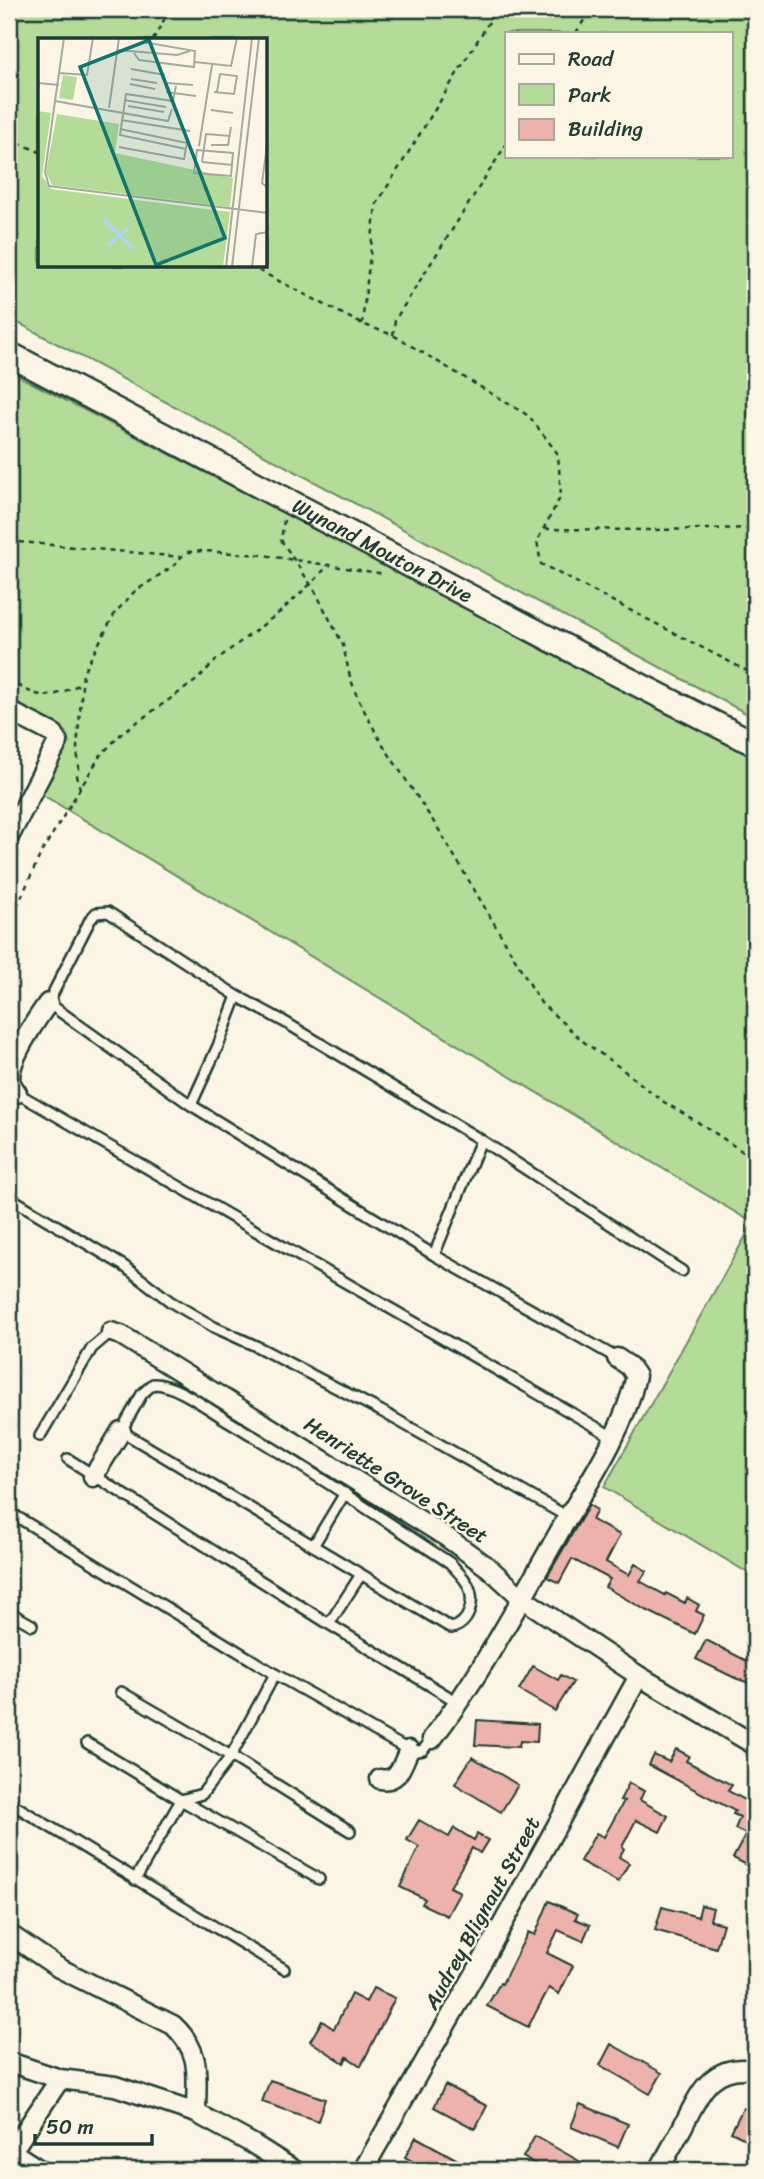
<svg xmlns="http://www.w3.org/2000/svg" width="764" height="2179" font-family="Sriracha,sans-serif">
<style>
.green{fill:#b4db97;stroke:#6a8c66;stroke-width:2;fill-rule:evenodd}
.building{fill:#edb2ac;stroke:#1f3d34;stroke-width:2}
.lines{fill:none;stroke-linecap:round;stroke-linejoin:round}
.service-casing{stroke:#1f3d34;stroke-width:14}
.minor-casing{stroke:#1f3d34;stroke-width:23}
.tertiary-casing{stroke:#1f3d34;stroke-width:28}
.path{stroke:#1f3d34;stroke-width:2.5;stroke-dasharray:5 5;stroke-linecap:butt}
.service{stroke:#fcf5e5;stroke-width:9}
.minor{stroke:#fcf5e5;stroke-width:18}
.tertiary{stroke:#fcf5e5;stroke-width:23}
.labels{text-anchor:middle;dominant-baseline:central;stroke-width:5;stroke-linejoin:round;paint-order:stroke}
.street-label{font-size:21px;fill:#1f3d34;stroke:#fcf5e5}
.inset-river{fill:none;stroke:#b0d4f9;stroke-width:3.5}
.inset-road{fill:none;stroke:#a4ab9e;stroke-width:2}
.view{fill:#0f766e;fill-opacity:0.15;stroke:#0f766e;stroke-width:3.5}
.inset-edge{fill:none;stroke:#1f3d34;stroke-width:3.5}
</style>
<rect width="100%" height="100%" fill="#fcf5e5"/>
<filter id="ink" filterUnits="userSpaceOnUse"><feTurbulence type="fractalNoise" baseFrequency=".0143" numOctaves="2"/><feDisplacementMap in="SourceGraphic" scale="14" xChannelSelector="R" yChannelSelector="G"/><feConvolveMatrix kernelMatrix="1 2 1 2 8 2 1 2 1" color-interpolation-filters="sRGB"/></filter>
<g filter="url(#ink)">
<path class="green" d="M9,9H755V718L9,318ZM507,33H731V156H507ZM40,40H266V266H40Z
M9,371L755,757V1577L604,1487L753,1223L38,792L65,739L9,710Z"/>
<path class="building" d="M589,1505L597,1510L592,1520L620,1535L606,1562L629,1575L635,1564L647,1571L640,1581L665,1595L666,1593L685,1603L687,1598L699,1605L696,1611L704,1615L695,1634L644,1609L605,1587L610,1579L572,1559L559,1583L547,1577Z
M706,1640L755,1665V1685L735,1678L696,1659Z
M533,1666L558,1680L561,1675L573,1682L555,1711L519,1690Z
M477,1720L538,1724L537,1742L520,1741L519,1747L475,1745Z
M676,1749L689,1756L686,1761L732,1785L728,1791L755,1805V1869L733,1858L746,1834L735,1829L740,1817L733,1814L735,1811L649,1765L654,1755L669,1762Z
M472,1757L518,1785L501,1812L455,1784Z
M629,1783L644,1791L640,1800L668,1816L660,1832L636,1820L622,1847L624,1849L619,1857L629,1863L618,1882L580,1861L596,1833L604,1837L624,1801L620,1800Z
M419,1820L449,1837L454,1828L474,1840L477,1834L488,1840L480,1853L472,1848L450,1887L460,1892L447,1916L422,1904L425,1899L400,1887L419,1847L407,1840Z
M549,1901L578,1914L575,1919L590,1925L583,1941L558,1930L547,1953L573,1966L559,1994L549,1988L528,2027L487,2006L500,1983L502,1984L528,1932L535,1935Z
M701,1905L713,1908L710,1920L723,1924L716,1948L655,1930L662,1907L698,1917Z
M373,1988L395,1998L361,2066L347,2057L344,2063L310,2041L322,2021L334,2029L351,1994L366,2002Z
M611,2044L662,2073L650,2094L600,2065Z
M270,2080L325,2099L318,2121L262,2102Z
M445,2085L487,2106L475,2129L434,2107Z
M580,2104L628,2124L618,2147L571,2127Z
M743,2108L755,2114V2144L731,2132Z
M535,2136L595,2170H546L523,2157Z
M416,2137L476,2170H428L405,2157Z"/>
<g class="lines">
<defs>
<path id="service" d="M17,1093L613,1437
M191,1105L218,1046L237,996
M9,1197L124,1266L171,1302L214,1327L256,1346L381,1411L568,1517
M434,1255L481,1140
M617,1358L434,1255L191,1105L48,1003L90,920L96,913L108,912L237,996L283,1021L481,1140L682,1271
M153,1384C174,1383 207,1408 225,1419C301,1464 375,1514 450,1563C456,1570 464,1577 468,1585C476,1601 469,1625 451,1628L121,1431L142,1394Z
M40,1436L92,1348L111,1332
M68,1459L329,1624L459,1703
M9,1512L275,1674L412,1752L423,1750L432,1739
M313,1546L345,1493
M9,1612L32,1625
M329,1624L360,1576
M121,1692L231,1756L350,1831
M87,1743L181,1800L319,1879
M9,1802L284,1969
M135,1880L181,1800L202,1794L231,1756L275,1674
M145,2170L146,2169"/>
<path id="minor" d="M9,711L54,734L58,742L9,837
M17,1093C14,1088 10,1084 10,1078C10,1057 36,1020 48,1003
M111,1332L121,1335L445,1536L489,1568L522,1598L639,1676L755,1745
M93,1477L121,1431
M432,1739C482,1673 520,1601 561,1529C589,1482 624,1431 636,1376L629,1366L617,1358
M380,1779C399,1783 402,1764 409,1750
M9,1934L59,1968L173,2025C203,2053 196,2076 196,2113
M9,2062L60,2079L115,2086L196,2113L253,2144L294,2170
M9,2150L40,2170
M12,2151L60,2079
M363,2170L484,1958L639,1676
M659,2170C667,2155 675,2141 683,2126C700,2093 711,2063 755,2070"/>
<g id="tertiary">
<path id="s1" d="M9,354L592,661L755,744"/>
</g>
</defs>
<use href="#service" class="service-casing"/>
<use href="#minor" class="minor-casing"/>
<use href="#tertiary" class="tertiary-casing"/>
<path class="path" d="M576,33L591,9
M153,40L170,9
M9,139L40,152
M250,266L362,324L393,335L529,416L558,454L561,496L537,541L541,564L755,675
M362,324L376,205L497,9
M393,335L395,320L507,143
M284,520L281,540L315,591L343,645L350,677L358,699L381,742L439,830L541,1003L584,1042L618,1066L664,1102L709,1129L755,1160
M545,529L653,530L755,528
M9,541L181,557
M9,680C41,700 49,700 82,683
M80,789L77,776L79,767L77,749L83,673L115,613L134,592L176,564L181,557L188,552L204,551L263,555L385,574
M9,925L41,853L100,756L123,732L197,680L216,660L280,612L316,579L329,564"/>
<use href="#service" class="service"/>
<use href="#minor" class="minor"/>
<use href="#tertiary" class="tertiary"/>
</g>
</g>
<g class="labels">
<g class="street-label">
<text stroke="none"><textPath href="#s1" startOffset="422">Wynand Mouton Drive</textPath></text>
<text transform="translate(396 1480) rotate(33)">Henriette Grove Street</text>
<text transform="translate(482 1913) rotate(-61)">Audrey Blignaut Street</text>
</g>
</g>
<g transform="translate(38 38)">
<rect width="229" height="229" fill="#fcf5e5"/>
<path d="M25,37L39,39L35,62L21,60ZM0,73L13,75L4,138L13,151L192,174L185,229H0ZM19,76L81,86L77,115L195,140L192,169L14,147L8,134Z" fill="#b4db97"/>
<path class="inset-river" d="M66,182L96,211M70,207L91,190"/>
<path class="inset-road" d="M26,0L7,134L11,148L230,175M79,12L139,17L152,13M96,15L101,22L156,29L157,13L105,4L98,8M157,24L193,28L199,0M93,31L127,37M21,35L49,37L55,0M93,41L119,45M0,45L21,47M129,45L155,47M92,46L117,51M138,48L135,63L88,56L82,97L148,111M128,54L158,58M176,54L196,56L199,38L182,36L179,54M86,62L128,69M17,63L130,83L134,71M90,68L126,74M71,70L81,0M173,72L195,75M83,82L152,93M230,100L224,145L230,150M173,107H190L193,89M161,108L174,27M81,109L146,121L149,105L82,91M159,112L195,115L193,138L156,135ZM164,124L168,96L192,98M164,124L195,127M188,229L214,0M194,229L221,0M214,229L218,196L230,194"/>
<path class="view" d="M111,2L187,200L118,227L42,29Z"/>
<rect width="229" height="229" class="inset-edge"/>
</g>
<rect width="764" height="2179" fill="none" stroke="#fcf5e5" stroke-width="35"/>
<rect x="18" y="18" width="729" height="2144" fill="none" stroke="#1f3d34" stroke-width="2.5" filter="url(#ink)"/>
<rect x="505" y="32" width="228" height="126" fill="#fcf5e5" stroke="#a4ab9e" stroke-width="2"/>
<rect x="519" y="54" width="35" height="10" fill="#fcf5e5" stroke="#a4ab9e" stroke-width="2"/>
<text x="568" y="66" font-size="21" fill="#1f3d34">Road</text>
<rect x="519" y="84" width="35" height="21" fill="#b4db97" stroke="#a4ab9e" stroke-width="2"/>
<text x="568" y="102" font-size="21" fill="#1f3d34">Park</text>
<rect x="519" y="119" width="35" height="21" fill="#edb2ac" stroke="#a4ab9e" stroke-width="2"/>
<text x="568" y="136" font-size="21" fill="#1f3d34">Building</text>
<path d="M35 2134v10h117v-10" fill="none" stroke="#1f3d34" stroke-width="3.5"/>
<text x="46" y="2134" font-size="21" fill="#1f3d34" stroke="#fcf5e5" stroke-width="5" paint-order="stroke">50 m</text>
</svg>
